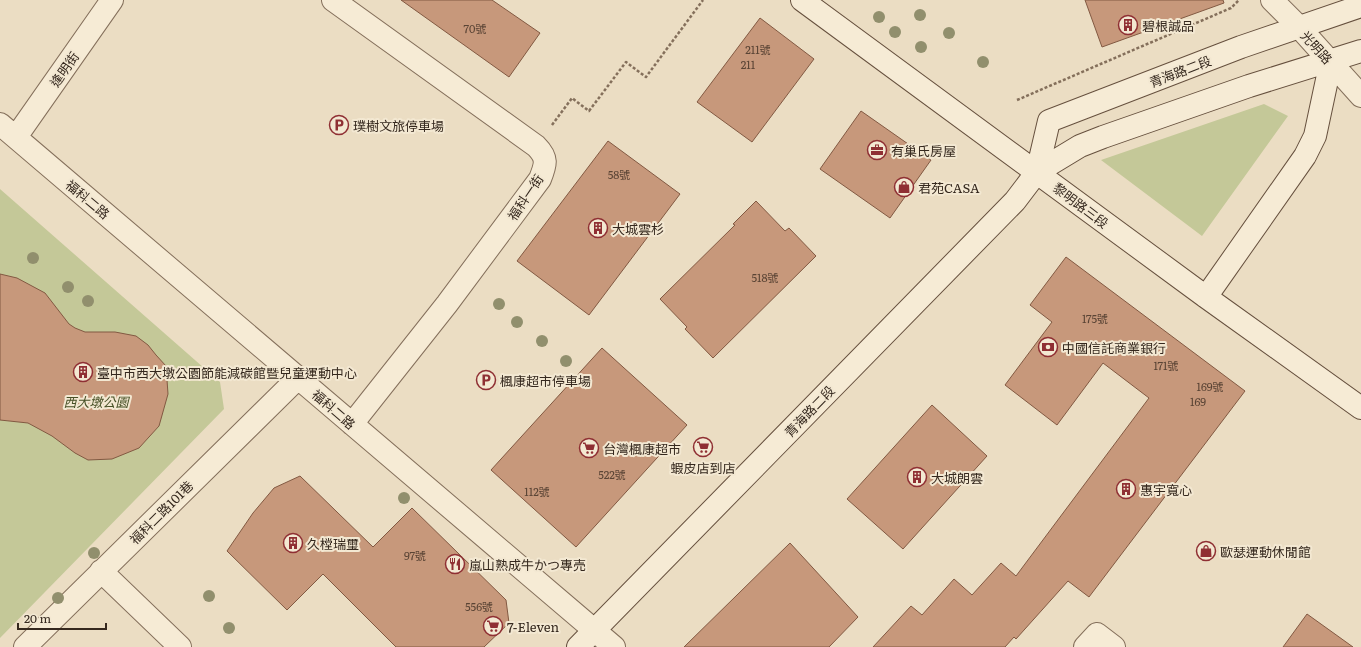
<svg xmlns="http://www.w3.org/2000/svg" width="1361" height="647" font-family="Literata,'Noto Sans TC','Noto Sans JP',serif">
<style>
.green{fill:#c4c898}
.building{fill:#c7987b;stroke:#825942}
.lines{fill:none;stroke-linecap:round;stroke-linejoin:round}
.street-casing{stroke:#846f5b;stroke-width:24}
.secondary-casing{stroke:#66503e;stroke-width:24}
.path{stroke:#846f5b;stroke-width:2.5;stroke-dasharray:3 2;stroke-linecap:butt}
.street{stroke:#f6ebd5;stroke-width:22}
.secondary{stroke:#f6ebd5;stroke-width:22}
.tree{fill:#918f6d}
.labels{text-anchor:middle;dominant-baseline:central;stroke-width:4;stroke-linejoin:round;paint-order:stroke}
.number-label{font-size:11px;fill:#5a4435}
.poi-label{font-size:13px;fill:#35281e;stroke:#f3e8d2;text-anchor:start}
.street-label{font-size:13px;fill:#35281e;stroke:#f3e8d2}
.park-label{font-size:13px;font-style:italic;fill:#475026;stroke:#f3e8d2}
</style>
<rect width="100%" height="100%" fill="#ebddc3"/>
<path class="green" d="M1264,104L1288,116L1202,236L1101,160Z
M0,189L220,382L224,409L0,638Z"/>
<path class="building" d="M401,0H492L540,33L509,77Z
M1085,0H1223L1224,3L1102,47Z
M760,18L814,59L752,142L697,102Z
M861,111L931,160L890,218L820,169Z
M608,141L680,194L589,315L517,261Z
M756,201L785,231L789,228L816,256L713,358L685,329L687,327L660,299L735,225L733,224Z
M1066,257L1245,391L1089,597L1068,581L1016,639L1014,637L1005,647H873L911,606L922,615L954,579L972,595L1001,563L1016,576L1149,398L1103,363L1057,425L1005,385L1052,322L1030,305Z
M0,274L17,278L45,293L69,324L75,328L85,332H115L136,336L148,345L156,355L166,366L168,394L159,426L139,448L112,459L88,460L75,453L52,436L28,423L0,420Z
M602,348L687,425L576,547L491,470Z
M932,405L987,456L903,549L847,499Z
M300,476L373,547L412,508L506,600L509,623L484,647H396L323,574L287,610L227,551L253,513L274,488Z
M790,543L858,617L829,647H684Z
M1307,614L1353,647H1283Z"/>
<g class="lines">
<defs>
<path id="street" d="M333,0L536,146C548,158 546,164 540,179L447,304L352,424
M1272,0L1299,27L1361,96
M0,124L614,647
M16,137L112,0
M101,571L180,647
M25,647L298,378
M1085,647L1097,634L1114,647"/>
<path id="secondary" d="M802,0L1206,297L1361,408
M1037,172L1049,121L1241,47L1361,6
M1206,297L1305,156L1315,136L1331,61
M578,647L1015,201L1037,172L1080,146L1103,137L1249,86L1361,51"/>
</defs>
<use href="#street" class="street-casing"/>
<use href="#secondary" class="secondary-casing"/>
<path class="path" d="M1017,100L1231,8L1239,0
M552,125L572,98L589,111L626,62L646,77L703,0"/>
<use href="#street" class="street"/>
<use href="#secondary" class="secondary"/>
</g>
<g class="tree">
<circle cx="920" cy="15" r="6"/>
<circle cx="879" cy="17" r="6"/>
<circle cx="895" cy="32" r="6"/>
<circle cx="949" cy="33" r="6"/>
<circle cx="921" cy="47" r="6"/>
<circle cx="983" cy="62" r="6"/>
<circle cx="33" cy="258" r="6"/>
<circle cx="68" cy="287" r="6"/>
<circle cx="88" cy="301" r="6"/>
<circle cx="499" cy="304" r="6"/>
<circle cx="517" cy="322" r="6"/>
<circle cx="542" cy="341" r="6"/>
<circle cx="566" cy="361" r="6"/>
<circle cx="404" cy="498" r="6"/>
<circle cx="94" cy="553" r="6"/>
<circle cx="209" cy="596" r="6"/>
<circle cx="58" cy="598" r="6"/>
<circle cx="229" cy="628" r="6"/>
</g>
<defs>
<symbol id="building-ring" viewBox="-11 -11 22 22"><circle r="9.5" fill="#f3e8d2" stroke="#8f2f33" stroke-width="1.5"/><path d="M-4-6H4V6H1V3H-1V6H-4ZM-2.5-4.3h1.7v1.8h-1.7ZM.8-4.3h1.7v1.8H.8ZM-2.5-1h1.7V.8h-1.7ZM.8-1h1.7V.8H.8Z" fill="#8f2f33"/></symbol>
<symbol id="parking-ring" viewBox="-11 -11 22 22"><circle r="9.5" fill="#f3e8d2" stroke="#8f2f33" stroke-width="1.5"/><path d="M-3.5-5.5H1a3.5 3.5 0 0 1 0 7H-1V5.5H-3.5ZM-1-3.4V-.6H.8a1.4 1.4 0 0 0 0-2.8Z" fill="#8f2f33"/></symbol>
<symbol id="office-ring" viewBox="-11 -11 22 22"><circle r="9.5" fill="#f3e8d2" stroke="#8f2f33" stroke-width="1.5"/><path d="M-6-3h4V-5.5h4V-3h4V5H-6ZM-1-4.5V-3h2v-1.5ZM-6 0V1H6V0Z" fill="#8f2f33"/></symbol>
<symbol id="shop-ring" viewBox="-11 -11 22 22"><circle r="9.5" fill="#f3e8d2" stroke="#8f2f33" stroke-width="1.5"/><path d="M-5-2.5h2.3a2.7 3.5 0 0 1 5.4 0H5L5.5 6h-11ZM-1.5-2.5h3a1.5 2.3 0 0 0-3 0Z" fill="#8f2f33"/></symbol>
<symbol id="bank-ring" viewBox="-11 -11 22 22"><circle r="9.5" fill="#f3e8d2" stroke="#8f2f33" stroke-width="1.5"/><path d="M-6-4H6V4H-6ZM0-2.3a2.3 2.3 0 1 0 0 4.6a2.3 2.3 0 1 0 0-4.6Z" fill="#8f2f33"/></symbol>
<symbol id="supermarket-ring" viewBox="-11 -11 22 22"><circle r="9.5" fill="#f3e8d2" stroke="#8f2f33" stroke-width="1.5"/><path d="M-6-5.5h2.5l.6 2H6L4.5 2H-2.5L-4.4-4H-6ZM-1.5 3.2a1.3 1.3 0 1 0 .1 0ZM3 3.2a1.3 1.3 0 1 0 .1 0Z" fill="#8f2f33"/></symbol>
<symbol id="restaurant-ring" viewBox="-11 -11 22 22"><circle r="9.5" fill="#f3e8d2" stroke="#8f2f33" stroke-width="1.5"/><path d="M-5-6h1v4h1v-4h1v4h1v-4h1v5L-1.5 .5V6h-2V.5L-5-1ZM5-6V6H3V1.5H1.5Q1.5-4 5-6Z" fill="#8f2f33"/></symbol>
</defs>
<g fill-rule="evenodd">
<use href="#building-ring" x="1117" y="14" width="22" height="22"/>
<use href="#parking-ring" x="328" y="114" width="22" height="22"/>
<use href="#office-ring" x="866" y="139" width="22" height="22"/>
<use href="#shop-ring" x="893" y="176" width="22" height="22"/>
<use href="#building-ring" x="587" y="217" width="22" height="22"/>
<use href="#bank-ring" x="1037" y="336" width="22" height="22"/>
<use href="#building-ring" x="72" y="361" width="22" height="22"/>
<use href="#parking-ring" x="475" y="369" width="22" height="22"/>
<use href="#supermarket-ring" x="692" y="436" width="22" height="22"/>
<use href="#supermarket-ring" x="578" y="437" width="22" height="22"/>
<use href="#building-ring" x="906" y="466" width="22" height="22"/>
<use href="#building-ring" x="1115" y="478" width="22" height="22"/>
<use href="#building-ring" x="282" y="532" width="22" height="22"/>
<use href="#shop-ring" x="1195" y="540" width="22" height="22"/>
<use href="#restaurant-ring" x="444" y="553" width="22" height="22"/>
<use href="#supermarket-ring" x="482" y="615" width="22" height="22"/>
</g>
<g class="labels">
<g class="number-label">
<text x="475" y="28">70號</text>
<text x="758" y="49">211號</text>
<text x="748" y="64">211</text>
<text x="619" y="174">58號</text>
<text x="765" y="277">518號</text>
<text x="1095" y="318">175號</text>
<text x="1166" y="365">171號</text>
<text x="1210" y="386">169號</text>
<text x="1198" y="401">169</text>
<text x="612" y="474">522號</text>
<text x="537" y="491">112號</text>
<text x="415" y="555">97號</text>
<text x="479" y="606">556號</text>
</g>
<g class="poi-label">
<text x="1142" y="25">碧根誠品</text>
<text x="353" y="125">璞樹文旅停車場</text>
<text x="891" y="150">有巢氏房屋</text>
<text x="918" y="187">君苑CASA</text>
<text x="612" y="228">大城雲杉</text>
<text x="1062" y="347">中國信託商業銀行</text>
<text x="97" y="372">臺中市西大墩公園節能減碳館暨兒童運動中心</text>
<text x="500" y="380">楓康超市停車場</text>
<text x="603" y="448">台灣楓康超市</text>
<text x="703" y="467" text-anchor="middle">蝦皮店到店</text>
<text x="931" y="477">大城朗雲</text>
<text x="1140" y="489">惠宇寬心</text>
<text x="307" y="543">久樘瑞璽</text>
<text x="1220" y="551">歐瑟運動休閒館</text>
<text x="469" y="564">嵐山熟成牛かつ專売</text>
<text x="507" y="626">7-Eleven</text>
</g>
<g class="street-label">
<text transform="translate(1317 47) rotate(48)">光明路</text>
<text transform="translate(64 69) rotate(-55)">逢明街</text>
<text transform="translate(1180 71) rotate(-21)">青海路二段</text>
<text transform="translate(525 197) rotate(-56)">福科一街</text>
<text transform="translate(88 199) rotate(40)">福科二路</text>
<text transform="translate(1081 205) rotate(37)">黎明路三段</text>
<text transform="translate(334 409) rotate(41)">福科二路</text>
<text transform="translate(809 411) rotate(-46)">青海路二段</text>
<text transform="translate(161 512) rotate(-45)">福科二路101巷</text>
</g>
<g class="park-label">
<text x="96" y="401">西大墩公園</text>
</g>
</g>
<path d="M18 623v6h88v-6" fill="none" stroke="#35281e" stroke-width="2"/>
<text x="24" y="623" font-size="12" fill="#35281e" stroke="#f3e8d2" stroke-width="3" paint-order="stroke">20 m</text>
</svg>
